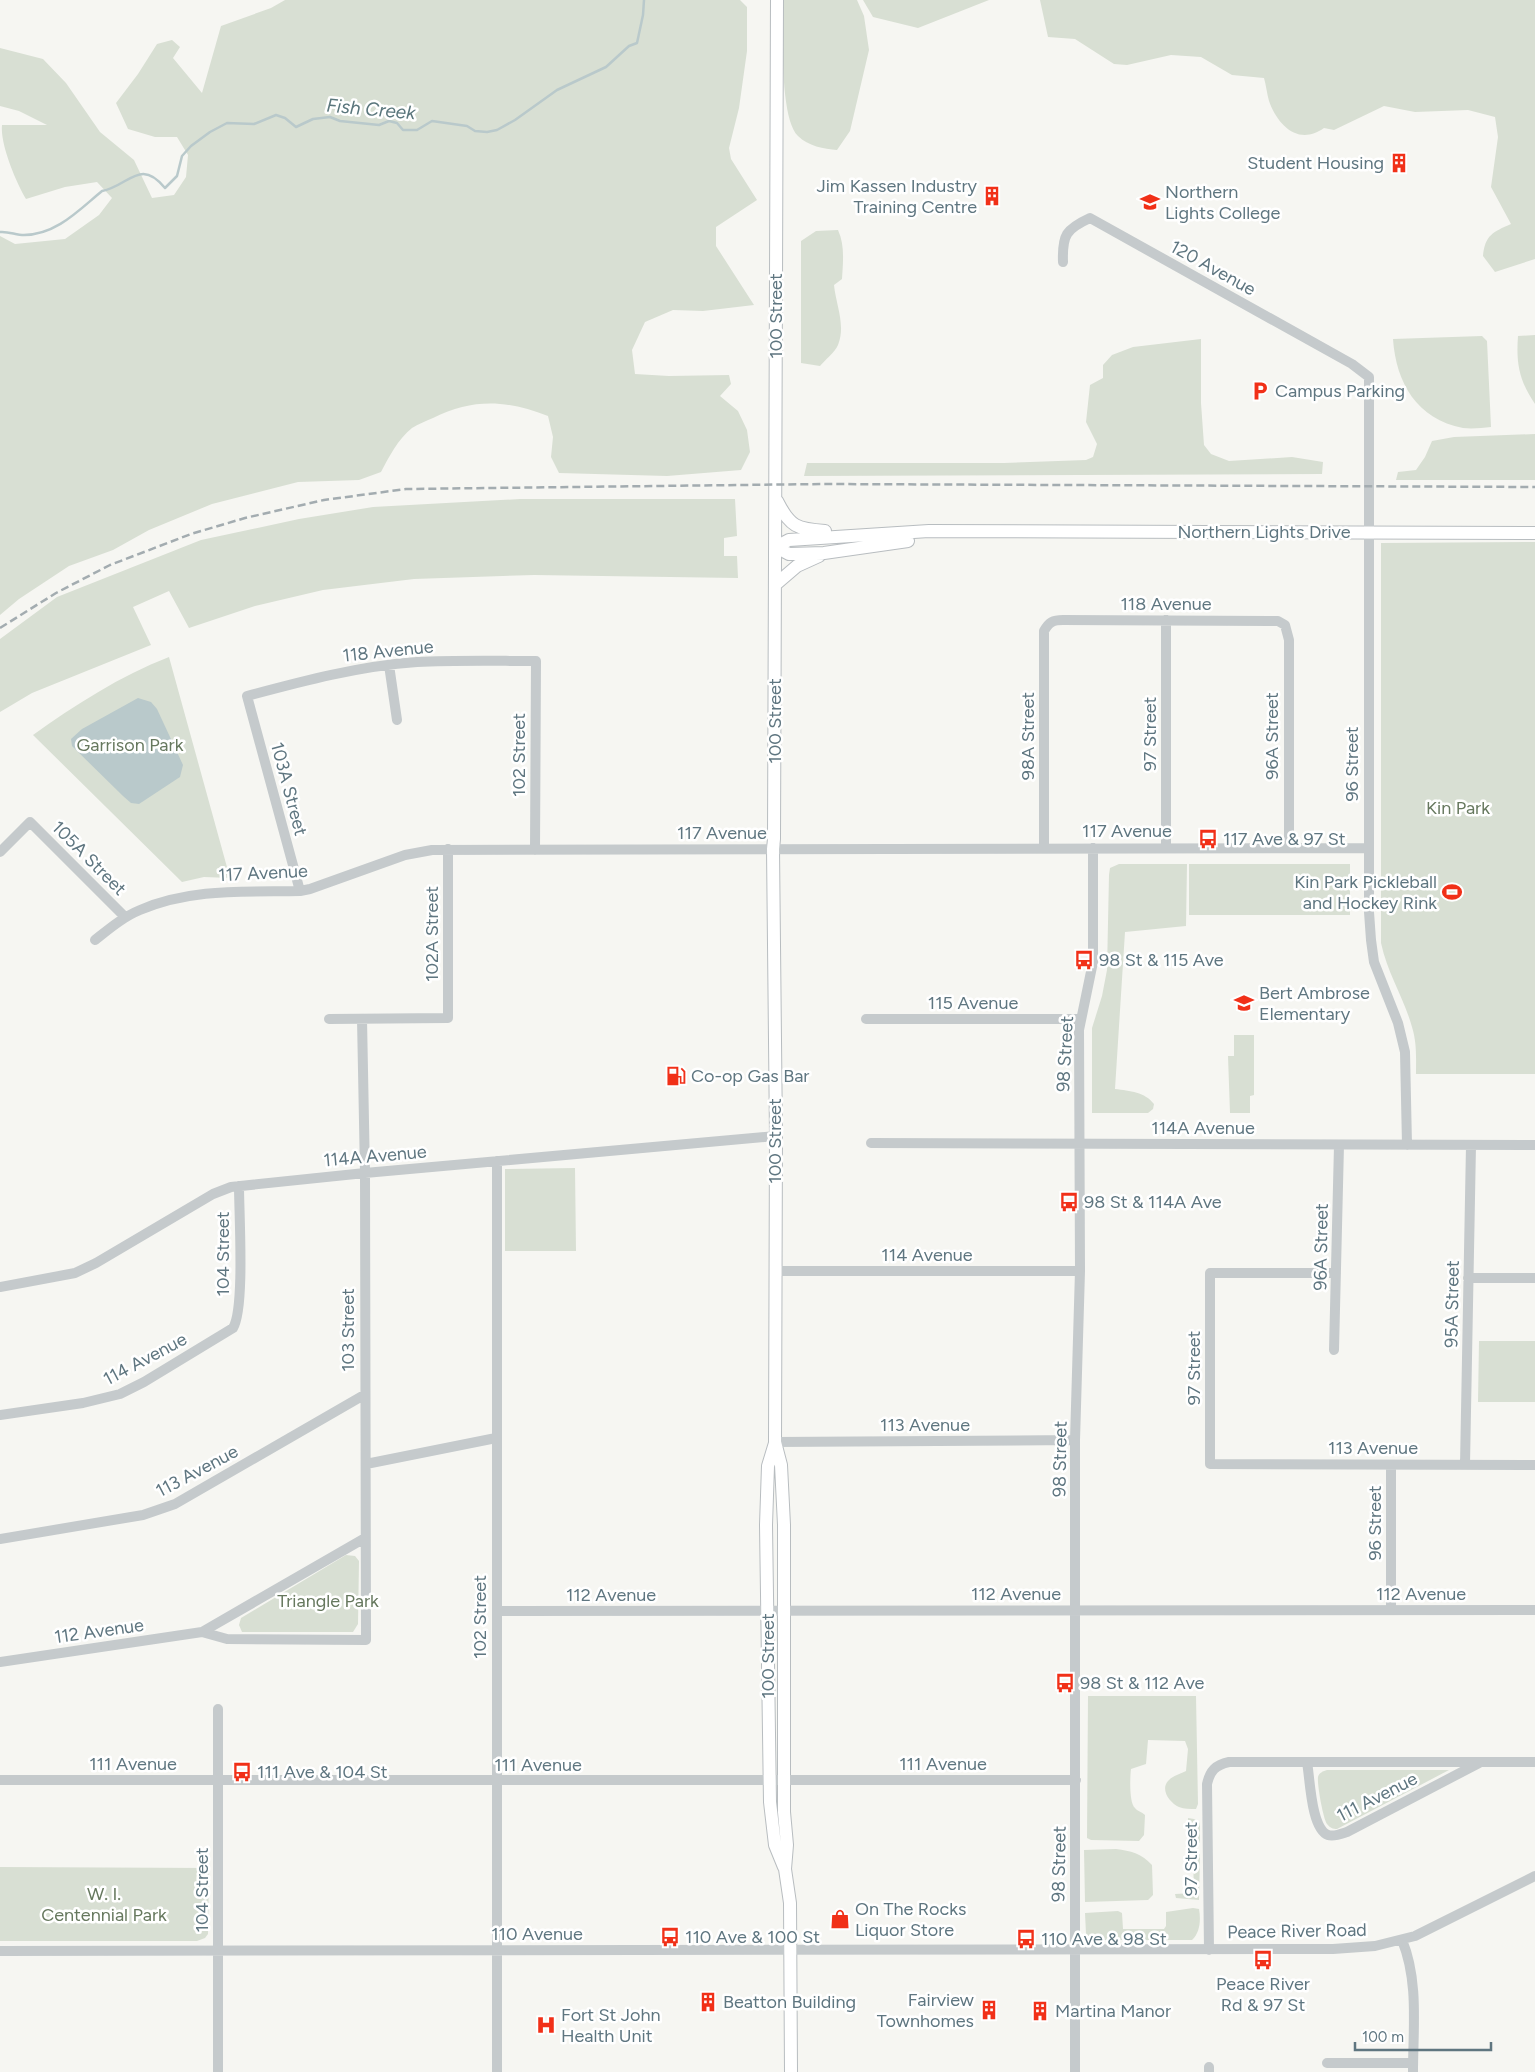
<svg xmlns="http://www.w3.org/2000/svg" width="1535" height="2072" font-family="Figtree,sans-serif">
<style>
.green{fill:#d8dfd3}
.water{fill:#b9c9cb}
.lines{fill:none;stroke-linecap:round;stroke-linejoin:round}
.stream{stroke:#b9c9cb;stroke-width:2.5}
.major-casing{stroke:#b8bdc0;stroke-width:14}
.minor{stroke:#c5cacc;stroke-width:10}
.major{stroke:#fff;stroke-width:12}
.rail{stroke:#a3acb0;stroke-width:2.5;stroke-dasharray:8 4;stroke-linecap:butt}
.labels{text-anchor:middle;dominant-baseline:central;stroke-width:5;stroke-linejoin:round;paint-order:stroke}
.poi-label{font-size:18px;fill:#5f7680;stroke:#fff;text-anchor:start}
.street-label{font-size:18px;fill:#5f7680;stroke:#fff}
.park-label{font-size:18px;fill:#66785e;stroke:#fff}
.water-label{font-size:19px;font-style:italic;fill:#5a767c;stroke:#fff}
</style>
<rect width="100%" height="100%" fill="#f6f6f2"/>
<path class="green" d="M285,0H740L747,7V51L739,108L729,148L731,159L757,200L716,227V246L754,305L703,311L673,310L645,322L632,350L635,374L669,376L729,375L731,384L720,396L738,411L747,430L750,452L741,470L667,476L559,473L551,457L553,437L548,416C507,400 473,398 433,418C426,421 418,424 412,428C398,439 389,457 381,472L359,480L298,482L212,504L149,530L113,550L69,566L19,599L0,615V236L15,244L65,239L99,215L112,198L97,182L65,187L26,199C16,182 0,144 2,125H47L19,111L0,106V48L43,59L66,83L100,132L134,160L152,198L174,195L186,177L188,155L177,137H155L128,129L116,103L138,74L157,44L172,40L180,47L173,58L202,93L221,26L271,8Z
M783,0H857L864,16L869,50L850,131L837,150C824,149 808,146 798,136C779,118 783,27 783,0Z
M863,0H989L918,28L873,17Z
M1040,0H1535V259L1495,272L1483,256C1485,235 1493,232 1511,224L1491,187L1498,137L1495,117L1468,110L1415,112L1384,106L1334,130L1324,128C1299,146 1278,126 1269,101C1267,94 1266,85 1264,78L1232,75L1201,57L1171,55L1127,65L1114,64L1075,39L1048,37Z
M838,230C845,245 843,262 842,279L834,285C836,305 846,325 838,345C835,352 825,360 820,366L801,363V241L816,231Z
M1535,335V404C1519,380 1516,364 1518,336Z
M1482,336L1487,341L1491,427C1482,428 1472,429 1463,428C1417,419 1396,383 1393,339Z
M1201,339V403L1204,445L1211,454L1229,461L1292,457L1323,462L1322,474L804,476L807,463H1004L1086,460L1093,457L1097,444L1086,422L1090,385L1103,378V365L1112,355L1133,347Z
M1535,434V480H1396L1398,472L1416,470L1425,457L1432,441L1454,437Z
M520,499H735L737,536L724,538V556H737L738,578L534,575L414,579L323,590L255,606L189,628L169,591L133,607L151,645L32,693L0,712V639L57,597L201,540L299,519L373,507Z
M1535,542V1074H1416C1416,1058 1417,1043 1412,1027C1404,998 1388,975 1381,943V543Z
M169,657L230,878L204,877L182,882L33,735C75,705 120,676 169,657Z
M1119,864H1187L1186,926L1125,932L1115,1089C1130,1091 1145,1092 1154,1104L1153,1109L1148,1113H1092V1028L1102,996L1107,970L1109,875L1110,868Z
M1189,864H1350V915H1189Z
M1234,1035H1254V1095L1250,1096V1113H1230L1228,1056H1234Z
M575,1168L576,1251H505V1169Z
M1479,1341H1535V1402H1478Z
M346,1555L355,1556L359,1561L358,1624L353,1632H242L239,1625L241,1618Z
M1088,1696H1196L1198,1804L1196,1809C1190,1809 1184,1809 1179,1807C1170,1803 1160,1790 1168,1781C1172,1776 1180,1774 1186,1771L1188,1749L1185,1741L1148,1740L1146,1764L1131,1769C1130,1777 1129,1803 1135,1808C1137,1811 1142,1812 1145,1815L1144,1835L1139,1841L1091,1840L1087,1838Z
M1327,1770H1449L1337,1829C1333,1829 1330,1828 1327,1824C1323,1818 1317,1784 1318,1777C1319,1773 1323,1771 1327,1770Z
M1188,1818L1194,1819L1200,1823V1843H1192L1189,1839Z
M1116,1849C1131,1851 1141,1853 1152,1865L1153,1895L1148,1900L1085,1902L1084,1850Z
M1191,1852L1198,1853L1200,1855L1199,1900L1176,1898L1175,1894L1194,1893L1193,1856Z
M0,1867L209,1868L208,1934L205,1938L197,1941H0Z
M1193,1908L1199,1909C1201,1920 1200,1933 1192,1940H1094L1086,1934L1085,1913L1118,1911L1122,1913L1123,1929H1164L1166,1926V1912Z"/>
<path class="water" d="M138,698L151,702L157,709L183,765L180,777L139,804L131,803L123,796L72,746L71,739L82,729Z"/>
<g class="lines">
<path class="stream" d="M0,232C8,231 16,235 24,235C56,235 79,210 102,191C129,186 140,157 165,188L177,176L182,156L191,146L210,132L227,123L254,124L276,115L285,118L296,127L313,119L330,117L340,121L379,125L389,121L397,123L403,130H417L432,121L467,126L475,131L487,132L497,130L515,120L557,90L606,67L629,46L637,43L643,15L644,0"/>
<defs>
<path id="major" d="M777,0L774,839L773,849L776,1136L775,1442L781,1465L784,1525V1812L787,1845L785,1869L790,1903L791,2072
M777,501C790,527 797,529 825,531
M776,547L789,540L929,531L1535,533
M776,547L789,554L824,553L908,541
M776,584L797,566L819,556
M775,1443L768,1466L766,1525L770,1802L775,1845L784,1867"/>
</defs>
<use href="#major" class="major-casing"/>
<path class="minor" d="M1063,262C1062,235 1066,229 1090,218L1352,364L1369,377V912L1371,940L1374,962L1398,1023L1405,1052L1407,1145
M1166,620V847
M389,665L397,720
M1044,848V631C1049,622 1053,620 1063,620L1270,621H1278L1285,625L1289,640V848
M0,852L30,822L125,917
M300,891L247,696C303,681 359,666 417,662C456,660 496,661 536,661L535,850
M95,940C109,929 123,917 140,910C191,888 245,892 300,891L310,889L405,855L432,850L1369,848
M329,1019L448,1018V849
M866,1019H1080
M871,1143L1535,1145
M497,1161V2072
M775,1271H1080
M1336,1273H1210V1464L1535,1465
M1468,1278H1535
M0,1287L75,1273L96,1263L213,1194L231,1187L365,1173L776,1136
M1334,1350L1339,1145
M0,1415L83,1403L120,1394L144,1382L233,1328C245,1309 239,1214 239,1186
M775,1442L1075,1440
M366,1464L496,1438
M1465,1465L1471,1145
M0,1539L143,1515L175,1504L364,1395
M1391,1610V1465
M497,1611L1535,1610
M202,1632L227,1639L366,1640L365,1173L362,1019
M0,1662L202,1632L365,1538
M218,1709V2072
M1307,1762C1310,1778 1311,1829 1328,1835C1334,1837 1341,1834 1347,1832L1479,1763
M0,1780H1076
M1402,1940C1419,1981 1413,2029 1413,2072
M1209,1950L1207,1784C1210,1771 1215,1765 1229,1762H1535
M0,1951L1333,1949L1375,1946L1415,1936L1535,1876
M1327,2063H1413
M1075,2072V1440L1080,1271L1079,1030L1093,962V848
M1209,2072V2067"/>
<use href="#major" class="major"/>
<path class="rail" d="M0,628L56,593L110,565L191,534L245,518L324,500L406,489L823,484L1535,487"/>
</g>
<defs>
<symbol id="building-bare" viewBox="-9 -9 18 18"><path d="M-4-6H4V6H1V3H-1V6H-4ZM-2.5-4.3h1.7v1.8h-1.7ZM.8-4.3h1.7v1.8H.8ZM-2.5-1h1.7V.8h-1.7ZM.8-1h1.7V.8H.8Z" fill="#f13018" stroke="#fff" stroke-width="2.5" paint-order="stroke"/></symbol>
<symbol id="university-bare" viewBox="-9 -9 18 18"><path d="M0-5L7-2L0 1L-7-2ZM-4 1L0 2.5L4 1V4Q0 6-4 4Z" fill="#f13018" stroke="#fff" stroke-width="2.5" paint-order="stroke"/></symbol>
<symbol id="parking-bare" viewBox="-9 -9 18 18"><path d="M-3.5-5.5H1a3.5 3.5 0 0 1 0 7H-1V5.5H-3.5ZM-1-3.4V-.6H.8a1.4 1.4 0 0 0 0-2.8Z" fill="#f13018" stroke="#fff" stroke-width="2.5" paint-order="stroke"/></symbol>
<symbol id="bus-bare" viewBox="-9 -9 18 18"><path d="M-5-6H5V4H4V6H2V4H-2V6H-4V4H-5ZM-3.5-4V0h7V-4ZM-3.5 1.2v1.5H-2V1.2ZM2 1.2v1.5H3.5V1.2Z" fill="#f13018" stroke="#fff" stroke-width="2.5" paint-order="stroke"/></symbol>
<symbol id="stadium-bare" viewBox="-9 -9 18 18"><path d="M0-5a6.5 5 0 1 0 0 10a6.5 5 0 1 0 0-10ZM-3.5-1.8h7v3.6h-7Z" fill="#f13018" stroke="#fff" stroke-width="2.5" paint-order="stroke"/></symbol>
<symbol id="school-bare" viewBox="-9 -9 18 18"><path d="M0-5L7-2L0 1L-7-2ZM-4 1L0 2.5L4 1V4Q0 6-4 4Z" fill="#f13018" stroke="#fff" stroke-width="2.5" paint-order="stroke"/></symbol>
<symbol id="fuel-bare" viewBox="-9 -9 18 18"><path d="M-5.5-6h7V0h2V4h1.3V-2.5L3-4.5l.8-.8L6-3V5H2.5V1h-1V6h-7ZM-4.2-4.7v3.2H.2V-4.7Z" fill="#f13018" stroke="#fff" stroke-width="2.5" paint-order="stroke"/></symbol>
<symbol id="shop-bare" viewBox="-9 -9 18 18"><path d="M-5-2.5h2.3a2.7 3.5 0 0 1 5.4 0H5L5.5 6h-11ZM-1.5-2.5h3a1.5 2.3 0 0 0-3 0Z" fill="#f13018" stroke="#fff" stroke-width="2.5" paint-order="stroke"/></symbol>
<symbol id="hospital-bare" viewBox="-9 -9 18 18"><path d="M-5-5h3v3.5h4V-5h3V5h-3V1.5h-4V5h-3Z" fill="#f13018" stroke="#fff" stroke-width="2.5" paint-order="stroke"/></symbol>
</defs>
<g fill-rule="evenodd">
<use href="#building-bare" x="1385" y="149" width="28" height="28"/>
<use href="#building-bare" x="978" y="182" width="28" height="28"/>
<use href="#university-bare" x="1136" y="188" width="28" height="28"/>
<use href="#parking-bare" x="1246" y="377" width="28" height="28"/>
<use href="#bus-bare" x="1194" y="825" width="28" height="28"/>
<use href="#stadium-bare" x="1438" y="878" width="28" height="28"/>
<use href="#bus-bare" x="1070" y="946" width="28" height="28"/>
<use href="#school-bare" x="1230" y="989" width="28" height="28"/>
<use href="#fuel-bare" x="662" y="1062" width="28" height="28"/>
<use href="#bus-bare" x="1055" y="1188" width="28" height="28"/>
<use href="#bus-bare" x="1051" y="1669" width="28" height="28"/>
<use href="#bus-bare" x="228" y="1758" width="28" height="28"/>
<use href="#shop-bare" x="826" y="1905" width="28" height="28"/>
<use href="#bus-bare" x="656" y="1923" width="28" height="28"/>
<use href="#bus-bare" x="1012" y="1925" width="28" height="28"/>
<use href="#bus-bare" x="1249" y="1946" width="28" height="28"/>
<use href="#building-bare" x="694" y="1988" width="28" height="28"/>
<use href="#building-bare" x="975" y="1996" width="28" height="28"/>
<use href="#building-bare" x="1026" y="1997" width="28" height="28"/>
<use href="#hospital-bare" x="532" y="2011" width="28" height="28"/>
</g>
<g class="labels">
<g class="poi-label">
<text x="1384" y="163" text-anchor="end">Student Housing</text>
<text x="977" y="186" text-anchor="end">Jim Kassen Industry<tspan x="977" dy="21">Training Centre</tspan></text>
<text x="1165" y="192">Northern<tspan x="1165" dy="21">Lights College</tspan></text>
<text x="1275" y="391">Campus Parking</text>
<text x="1223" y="839">117 Ave &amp; 97 St</text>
<text x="1437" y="882" text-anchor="end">Kin Park Pickleball<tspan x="1437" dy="21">and Hockey Rink</tspan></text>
<text x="1099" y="960">98 St &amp; 115 Ave</text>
<text x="1259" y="993">Bert Ambrose<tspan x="1259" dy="21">Elementary</tspan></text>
<text x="691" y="1076">Co-op Gas Bar</text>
<text x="1084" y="1202">98 St &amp; 114A Ave</text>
<text x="1080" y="1683">98 St &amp; 112 Ave</text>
<text x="257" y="1772">111 Ave &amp; 104 St</text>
<text x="855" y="1909">On The Rocks<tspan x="855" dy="21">Liquor Store</tspan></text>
<text x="685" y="1937">110 Ave &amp; 100 St</text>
<text x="1041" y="1939">110 Ave &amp; 98 St</text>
<text x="1263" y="1984" text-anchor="middle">Peace River<tspan x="1263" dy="21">Rd &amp; 97 St</tspan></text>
<text x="974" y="2000" text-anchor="end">Fairview<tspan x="974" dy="21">Townhomes</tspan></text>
<text x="723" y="2002">Beatton Building</text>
<text x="1055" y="2011">Martina Manor</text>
<text x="561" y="2015">Fort St John<tspan x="561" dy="21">Health Unit</tspan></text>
</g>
<g class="street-label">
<text transform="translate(1213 268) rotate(29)">120 Avenue</text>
<text transform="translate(776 316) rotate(-90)">100 Street</text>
<text x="1264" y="532">Northern Lights Drive</text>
<text x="1166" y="604">118 Avenue</text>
<text transform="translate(388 651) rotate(-6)">118 Avenue</text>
<text transform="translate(775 721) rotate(-90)">100 Street</text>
<text transform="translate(1150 734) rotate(-90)">97 Street</text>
<text transform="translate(1028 736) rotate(-90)">98A Street</text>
<text transform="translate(1272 736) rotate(-90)">96A Street</text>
<text transform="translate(519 755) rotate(-90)">102 Street</text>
<text transform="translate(1352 764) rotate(-90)">96 Street</text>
<text transform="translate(289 789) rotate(75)">103A Street</text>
<text x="1127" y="831">117 Avenue</text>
<text x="722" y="833">117 Avenue</text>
<text transform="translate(89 858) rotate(45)">105A Street</text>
<text transform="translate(263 873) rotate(-3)">117 Avenue</text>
<text transform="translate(432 934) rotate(-90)">102A Street</text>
<text x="973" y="1003">115 Avenue</text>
<text transform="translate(1065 1054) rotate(-87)">98 Street</text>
<text x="1203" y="1128">114A Avenue</text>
<text transform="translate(775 1141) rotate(-90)">100 Street</text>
<text transform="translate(375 1156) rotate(-5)">114A Avenue</text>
<text transform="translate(1321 1247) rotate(-89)">96A Street</text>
<text transform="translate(223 1254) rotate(-90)">104 Street</text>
<text x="927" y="1255">114 Avenue</text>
<text transform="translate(1452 1304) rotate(-89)">95A Street</text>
<text transform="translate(348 1330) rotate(-90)">103 Street</text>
<text transform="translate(145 1359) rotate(-28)">114 Avenue</text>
<text transform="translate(1194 1368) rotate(-90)">97 Street</text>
<text x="925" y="1425">113 Avenue</text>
<text x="1373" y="1448">113 Avenue</text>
<text transform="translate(1060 1459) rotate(-89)">98 Street</text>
<text transform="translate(197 1471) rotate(-28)">113 Avenue</text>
<text transform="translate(1375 1523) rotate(-90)">96 Street</text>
<text x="1016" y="1594">112 Avenue</text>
<text x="1421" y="1594">112 Avenue</text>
<text x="611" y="1595">112 Avenue</text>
<text transform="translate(480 1617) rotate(-90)">102 Street</text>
<text transform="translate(99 1631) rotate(-8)">112 Avenue</text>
<text transform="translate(768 1656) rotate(-90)">100 Street</text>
<text x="133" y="1764">111 Avenue</text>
<text x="943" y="1764">111 Avenue</text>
<text x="538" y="1765">111 Avenue</text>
<text transform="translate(1377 1797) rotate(-27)">111 Avenue</text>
<text transform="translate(1191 1859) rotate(-90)">97 Street</text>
<text transform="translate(1059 1864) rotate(-89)">98 Street</text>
<text transform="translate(202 1890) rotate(-90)">104 Street</text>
<text transform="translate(1297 1931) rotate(-1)">Peace River Road</text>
<text x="537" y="1934">110 Avenue</text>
</g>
<g class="park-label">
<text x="130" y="745">Garrison Park</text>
<text x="1458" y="808">Kin Park</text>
<text x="328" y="1601">Triangle Park</text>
<text x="104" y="1894">W. I.<tspan x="104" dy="21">Centennial Park</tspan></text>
</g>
<g class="water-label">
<text transform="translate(371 109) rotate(5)">Fish Creek</text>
</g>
</g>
<path d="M1355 2042v8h136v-8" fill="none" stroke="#5f7680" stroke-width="2.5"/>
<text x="1362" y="2042" font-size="15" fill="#5f7680" stroke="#ffffff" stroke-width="4" paint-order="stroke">100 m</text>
</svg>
